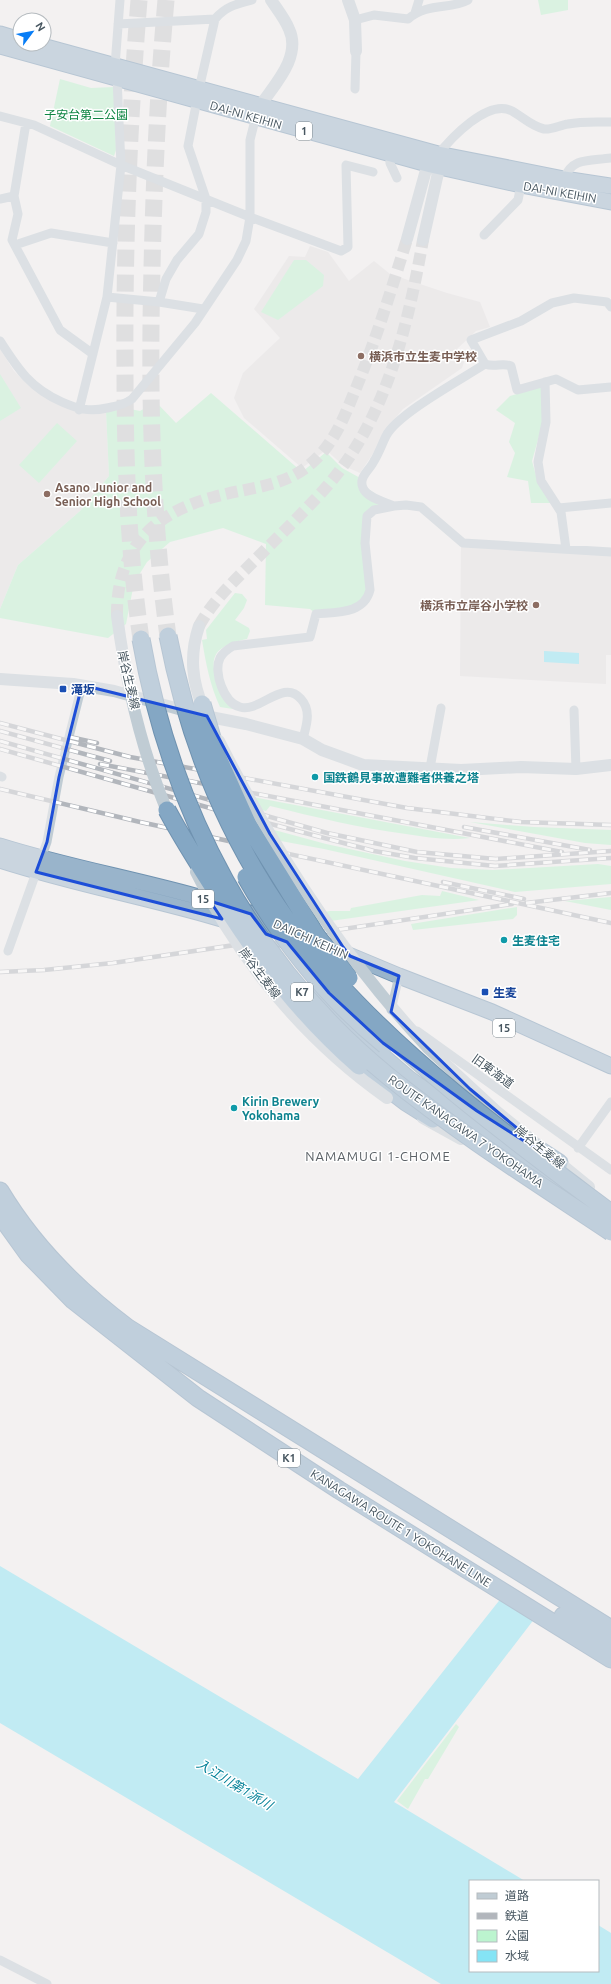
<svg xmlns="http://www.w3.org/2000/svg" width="611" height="1984" font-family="Ubuntu,'Noto Sans JP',sans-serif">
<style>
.education{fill:#e4e2e3}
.green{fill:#bcf4cf}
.water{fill:#85e4f5}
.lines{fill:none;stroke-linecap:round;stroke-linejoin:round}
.tertiary-tunnel{stroke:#c8cacd;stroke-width:12;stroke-dasharray:12 6;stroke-linecap:butt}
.motorway-tunnel{stroke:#c8cacd;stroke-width:17;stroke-dasharray:17 8;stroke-linecap:butt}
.trunk-casing{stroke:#6f92b0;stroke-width:17}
.motorway-casing{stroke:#6f92b0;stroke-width:19}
.minor{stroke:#c0ccd4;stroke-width:9}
.tertiary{stroke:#c0ccd4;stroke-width:12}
.trunk{stroke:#99b4cb;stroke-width:15}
.motorway{stroke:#84a7c4;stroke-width:17}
.rail-casing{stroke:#b2b6bc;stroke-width:4.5}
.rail{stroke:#fff;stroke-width:3;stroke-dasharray:9;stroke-linecap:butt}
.motorway-bridge-casing{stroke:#6f92b0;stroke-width:19;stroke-linecap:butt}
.tertiary-bridge{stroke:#c0ccd4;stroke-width:12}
.motorway-bridge{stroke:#84a7c4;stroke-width:17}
.marked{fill:none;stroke:#1d4ed8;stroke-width:3;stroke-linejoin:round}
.education-dot{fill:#8d6e63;stroke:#fff;stroke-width:1.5}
.transit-dot{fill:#1a4fb4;stroke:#fff;stroke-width:1.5}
.culture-dot{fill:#0f9aa8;stroke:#fff;stroke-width:1.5}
.labels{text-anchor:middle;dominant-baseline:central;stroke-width:3;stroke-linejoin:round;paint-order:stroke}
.shield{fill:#fff;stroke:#7e8990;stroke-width:1}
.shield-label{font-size:11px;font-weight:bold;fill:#475660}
.park-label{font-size:12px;fill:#0e8543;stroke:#fff}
.street-label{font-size:12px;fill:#475660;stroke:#fff}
.education-label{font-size:12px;font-weight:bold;fill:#785e54;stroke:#fff;text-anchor:start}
.transit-label{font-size:12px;font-weight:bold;fill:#164399;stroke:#fff;text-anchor:start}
.culture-label{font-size:12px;font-weight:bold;fill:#0d838f;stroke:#fff;text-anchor:start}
.neighbourhood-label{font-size:13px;letter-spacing:1px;fill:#5c6267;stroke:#fff}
.water-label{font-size:13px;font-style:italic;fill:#038198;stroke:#fff}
</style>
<rect width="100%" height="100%" fill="#f3f1f1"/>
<path class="education" d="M310,246L328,252L349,281L374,261L390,274L447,293L480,302L490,327L476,331L457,349L464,362L462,368L403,409L383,433L378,446L360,473L344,466L326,450L302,468L244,418L234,398L243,373L280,338L254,309L289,256L305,257Z
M0,349L14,371L30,387L48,399L106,411L109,476L80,511L18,565L0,609Z
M461,547L611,555V655H606V684L460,676Z"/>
<path class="green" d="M538,0H568V10L541,15Z
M60,79L91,88L114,87L116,150L114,156L50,126Z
M294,260H306L324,275L323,286L278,320L261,312Z
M0,374L21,408L0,421Z
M541,387L543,422L532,461L538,483L551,503H531L528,481L507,477L515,453L509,442L515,423L496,410L510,396Z
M211,393L302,472L326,452L342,468L362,479V485L394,506L367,516L369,579L362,605L316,614L310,609L265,605L266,544L223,528L170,542L147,562L134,583L126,624L108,638L0,618V609L18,565L80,511L109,476L106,411L125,408L140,411L156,402L176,423Z
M57,423L77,441L39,483L19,465Z
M235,593L242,594L247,600L244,608L235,620L249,628L250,631L247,639C220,645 206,653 218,682C222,693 226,701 233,709L220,707C210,685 206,664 202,640L207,639L206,630Z
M226,792L470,838C448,841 427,837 406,834C360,828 315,817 270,806L266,811L229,800Z
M237,820L326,844L405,861L451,868L493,870L598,864L611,866V884L515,892L324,849L244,834Z
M470,822L534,827L611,830V845L585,843Z
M442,891L479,900L302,925L297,917L330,911H350L351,908L422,895L440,896Z
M611,897V910L565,901Z
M517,907V915L513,919L413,930L411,924Z
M456,1724L459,1727L428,1779H425L408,1809L397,1801Z"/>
<path class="water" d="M544,651L579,653V664L544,662Z
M0,1566L358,1779L502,1597L535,1618L394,1802L525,1881H470V1971H598V1925L611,1933V1984H441L0,1723Z"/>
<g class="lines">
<path class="tertiary-tunnel" d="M117,616C116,551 152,513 214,497C253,486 289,488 319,456C336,438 345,415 354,393C375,343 391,291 407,239
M199,626C212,602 232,583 251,564C275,540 299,517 321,493C385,424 407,330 423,240"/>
<path class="motorway-tunnel" d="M139,0C129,123 124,246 125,370C125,460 128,550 141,639
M166,0C158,89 154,179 152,268C149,391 151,514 168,636"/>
<defs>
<path id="trunk" d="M0,34L20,40
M35,44L438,154L564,179L611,186
M0,46L431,165L521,185L611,202
M0,846C92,875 189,887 278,924
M0,860C96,891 197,905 291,943
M320,943L399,976L492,1012L611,1066"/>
<path id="motorway" d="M313,990L357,1035L408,1079L576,1200
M359,1066L406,1102L433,1119
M533,1146L559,1163
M0,1191C33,1246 77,1290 128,1328L611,1629
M0,1215L28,1254L73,1300L198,1398L339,1490L611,1659
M563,1616L611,1644"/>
</defs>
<use href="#trunk" class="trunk-casing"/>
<use href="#motorway" class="motorway-casing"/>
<path class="minor" d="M415,13L419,0
M355,20L374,15L408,19C428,2 450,10 468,0
M118,24L215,19
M115,66L120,0
M199,89L215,19C226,6 237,4 252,0
M355,89L356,51
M0,116L34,125L121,165L250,217L341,251L348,247L346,165L373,172
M26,123L14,196L18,214L12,240L60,330L93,354
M390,154V163L397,178
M437,156C450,139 488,98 512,111C523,117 531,126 544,129C552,130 560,125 568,124C582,121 597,122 611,122
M564,179C572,157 590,161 611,158
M0,199L14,196
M484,235L518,200L521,185
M15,245L51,233L113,243
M107,297L159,302L203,309
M159,302L166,279L177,260L199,234L206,212V199L188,146L197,100
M611,307L607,302L574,298L552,303L521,321L471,340L485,364C496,368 501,362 511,366L517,390L556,379L578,390L611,387
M0,341C18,369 30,388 62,402C78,409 89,412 107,408C116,406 124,405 132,399L195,323L237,260L246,241L250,217V140L257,112
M545,382L546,422L538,462L541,481L561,512L566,549
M79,410L107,297L121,165L117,79
M394,506C385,502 367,498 363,488C358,477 370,470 374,461C379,453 382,444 386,436C397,414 462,379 485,364
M559,508L611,503
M574,710L576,769
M303,739C306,726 312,711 301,699C283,678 260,713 240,707C224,703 213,672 220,658C223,652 228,649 233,646L310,637L316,614C337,612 364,614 370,590L365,543L367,516L374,510L394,506L406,505L421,507L463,543L611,552
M430,768L441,708
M0,776L2,777
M8,951L47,842L59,777L82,685
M391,1010L399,976
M417,1031L611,1170
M578,1148L611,1102
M0,1960L47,1984"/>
<path class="tertiary" d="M348,0L355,20L356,51
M260,106C274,85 302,57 289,29C285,19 277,9 271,0
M407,239L426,170L431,165L438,173L423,240
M0,679L73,684L114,691L200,715L246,724L303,739L322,750L363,765L461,770L521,767L576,769L611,765
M428,1048L496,1111L589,1187
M423,1118L461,1139"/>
<use href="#trunk" class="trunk"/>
<use href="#motorway" class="motorway"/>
<defs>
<path id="rail" d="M0,723L130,757L407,808L521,822L611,825
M0,731L110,761
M70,737L97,743
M0,741L327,833L417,852L496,859L611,851
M0,749L217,810L374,851L415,858L495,866L611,858
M100,764L562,852
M0,789L140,822L611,923
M464,827L590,850
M443,882L524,899
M526,903L611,893
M0,972L44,970L113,963L512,904"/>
</defs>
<use href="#rail" class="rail-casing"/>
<use href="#rail" class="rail"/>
<defs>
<path id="motorway-bridge" d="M168,636C193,765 247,882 335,980C415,1069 515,1141 611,1213
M141,639C171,810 252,965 388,1076C458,1133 536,1182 611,1232
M202,704L218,758L248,825L316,935L349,978
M167,810C183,840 201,868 219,896C261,962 299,1013 359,1066
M246,877C282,941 328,999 385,1045"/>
</defs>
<use href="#motorway-bridge" class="motorway-bridge-casing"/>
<path class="tertiary-bridge" d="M117,616C126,683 143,756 170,818
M199,626C189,656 192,682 204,710
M219,741C275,852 343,957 428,1048
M196,872C239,961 306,1041 387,1098"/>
<use href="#motorway-bridge" class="motorway-bridge"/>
</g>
<path d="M0 0H611V1984H0ZM82,685L207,716L270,834L343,947L350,956L399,976L391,1012L470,1089L559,1163L477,1111L383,1043L329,993L287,942L266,934L251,914L210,901L222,919L36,872L47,842L59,777Z" fill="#f3f1f1" fill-opacity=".55" fill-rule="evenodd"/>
<path class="marked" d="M82,685L207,716L270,834L343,947L350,956L399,976L391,1012L470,1089L559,1163L477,1111L383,1043L329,993L287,942L266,934L251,914L210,901L222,919L36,872L47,842L59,777Z"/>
<g class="education-dot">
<circle cx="361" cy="356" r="4"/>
<circle cx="47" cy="494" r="4"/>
<circle cx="536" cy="605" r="4"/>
</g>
<g class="transit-dot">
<rect x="59" y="685" width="8" height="8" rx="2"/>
<rect x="481" y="988" width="8" height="8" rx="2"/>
</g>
<g class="culture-dot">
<circle cx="315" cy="777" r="4"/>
<circle cx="504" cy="940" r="4"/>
<circle cx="234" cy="1108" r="4"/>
</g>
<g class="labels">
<g class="shield">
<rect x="296" y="122" width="16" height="18" rx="3"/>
<rect x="192" y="890" width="22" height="18" rx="3"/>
<rect x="291" y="983" width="22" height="18" rx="3"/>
<rect x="493" y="1019" width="22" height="18" rx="3"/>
<rect x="278" y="1449" width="22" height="18" rx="3"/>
</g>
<g class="shield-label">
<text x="304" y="131">1</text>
<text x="203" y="899">15</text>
<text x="302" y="992">K7</text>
<text x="504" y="1028">15</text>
<text x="289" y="1458">K1</text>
</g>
<g class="park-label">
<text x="86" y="114">子安台第二公園</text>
</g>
<g class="street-label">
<text transform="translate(246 115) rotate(16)">DAI-NI KEIHIN</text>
<text transform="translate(560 192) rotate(10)">DAI-NI KEIHIN</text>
<text transform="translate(129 680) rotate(77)">岸谷生麦線</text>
<text transform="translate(311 939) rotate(24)">DAIICHI KEIHIN</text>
<text transform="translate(260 973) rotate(53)">岸谷生麦線</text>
<text transform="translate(493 1071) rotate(36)">旧東海道</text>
<text transform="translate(466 1131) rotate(35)">ROUTE KANAGAWA 7 YOKOHAMA</text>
<text transform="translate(540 1147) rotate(39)">岸谷生麦線</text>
<text transform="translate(401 1528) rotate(32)">KANAGAWA ROUTE 1 YOKOHANE LINE</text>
</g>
<g class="education-label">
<text x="369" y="356">横浜市立生麦中学校</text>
<text x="55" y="487">Asano Junior and<tspan x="55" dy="14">Senior High School</tspan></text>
<text x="528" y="605" text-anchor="end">横浜市立岸谷小学校</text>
</g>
<g class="transit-label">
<text x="71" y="689">滝坂</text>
<text x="493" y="992">生麦</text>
</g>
<g class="culture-label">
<text x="323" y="777">国鉄鶴見事故遭難者供養之塔</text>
<text x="512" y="940">生麦住宅</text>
<text x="242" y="1101">Kirin Brewery<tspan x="242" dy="14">Yokohama</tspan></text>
</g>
<g class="neighbourhood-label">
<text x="378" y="1156">NAMAMUGI 1-CHOME</text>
</g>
<g class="water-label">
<text transform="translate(235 1784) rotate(31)">入江川第1派川</text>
</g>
</g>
<rect x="469" y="1880" width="130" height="92" fill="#ffffff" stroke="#b5bbbf"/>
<rect x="477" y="1893" width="20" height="6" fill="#c0ccd4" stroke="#b5bbbf"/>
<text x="505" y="1900" font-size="12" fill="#475660">道路</text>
<rect x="477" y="1913" width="20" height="6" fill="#b2b6bc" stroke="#b5bbbf"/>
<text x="505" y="1920" font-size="12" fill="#475660">鉄道</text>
<rect x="477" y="1930" width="20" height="12" fill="#bcf4cf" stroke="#b5bbbf"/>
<text x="505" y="1940" font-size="12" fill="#475660">公園</text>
<rect x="477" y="1950" width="20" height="12" fill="#85e4f5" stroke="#b5bbbf"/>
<text x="505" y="1960" font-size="12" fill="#475660">水域</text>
<g transform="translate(32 32) rotate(58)"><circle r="19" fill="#ffffff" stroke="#b5bbbf"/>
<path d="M0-3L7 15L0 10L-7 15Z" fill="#087df6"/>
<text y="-6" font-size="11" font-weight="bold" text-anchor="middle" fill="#475660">N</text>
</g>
</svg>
